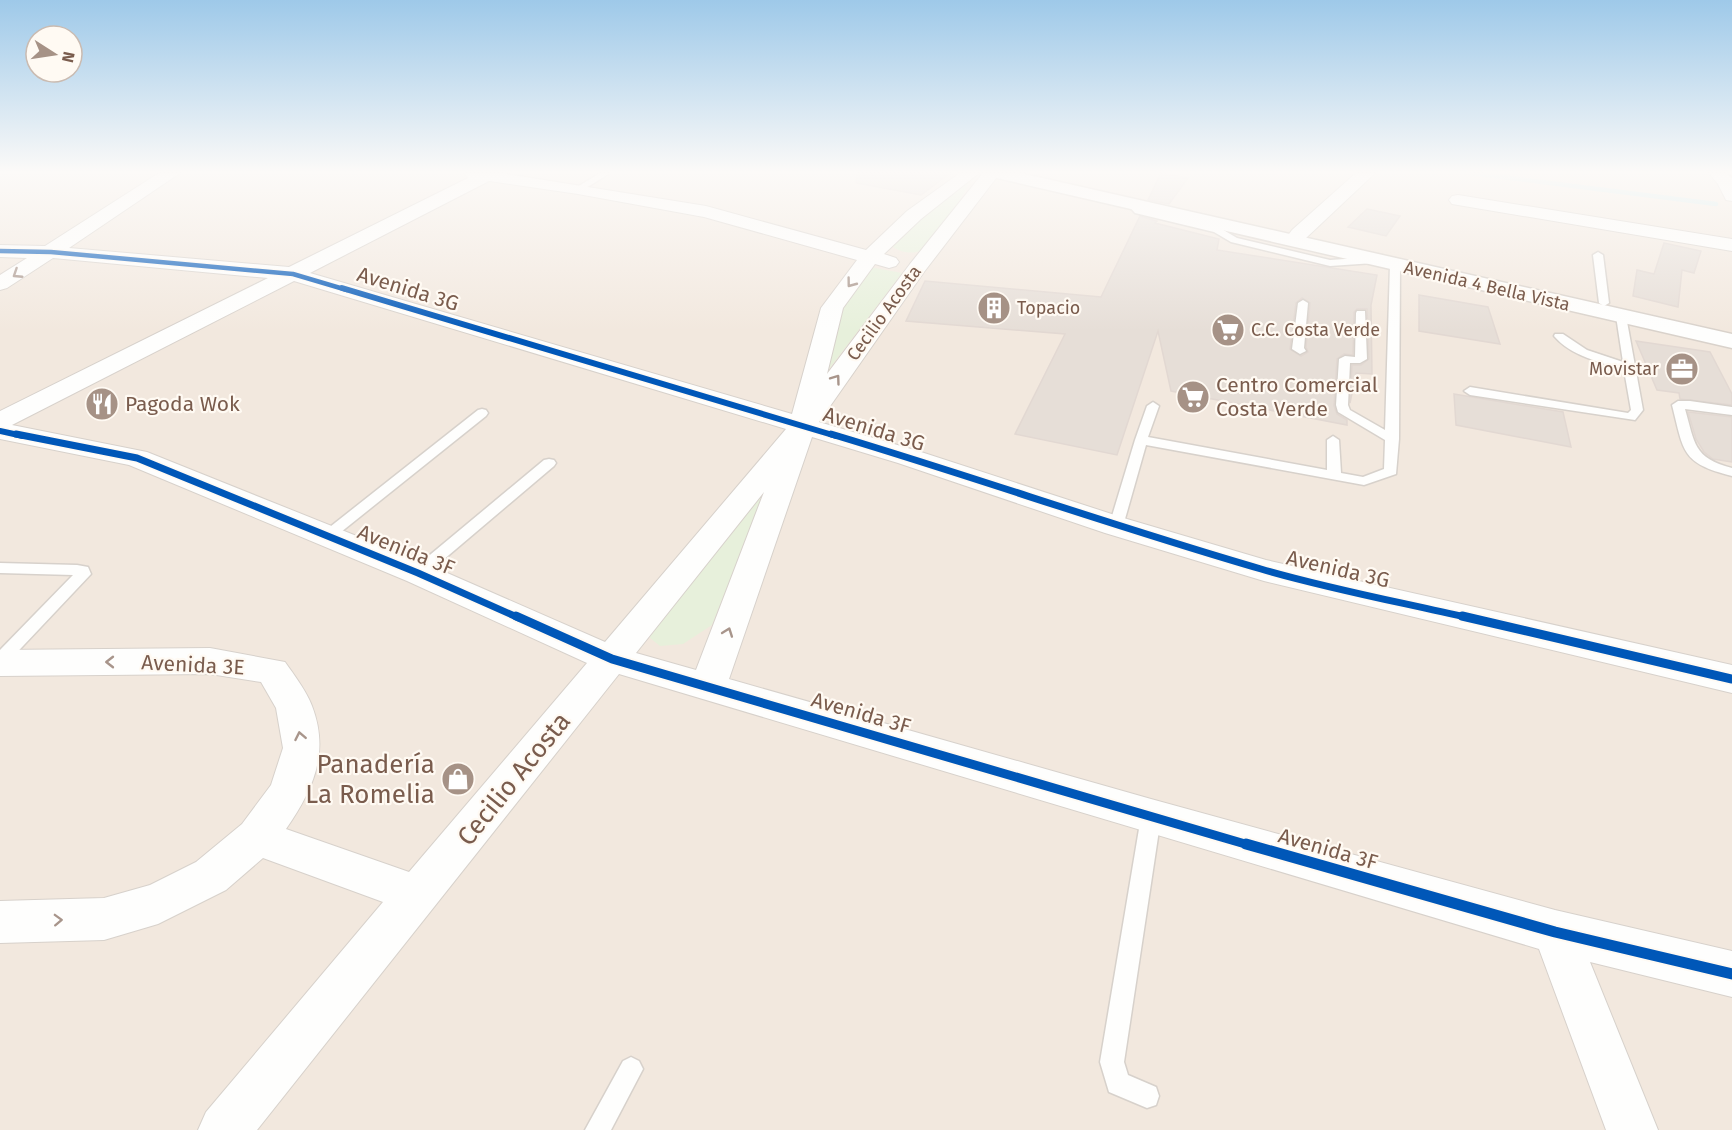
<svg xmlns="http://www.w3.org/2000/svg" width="1732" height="1130" font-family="'Fira Sans',sans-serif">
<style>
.residential{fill:#f2e8de}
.green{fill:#e7f0db}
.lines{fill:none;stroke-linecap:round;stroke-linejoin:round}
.stream{stroke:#d0e8ea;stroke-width:4.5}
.building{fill:#e6ded7;stroke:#e2d8d2;stroke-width:1.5;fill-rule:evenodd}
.lane-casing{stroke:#d7d1cb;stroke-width:3}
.street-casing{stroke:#d7d1cb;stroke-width:2}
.secondary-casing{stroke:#d9d2cb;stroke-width:3}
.lane{fill:#fefefd;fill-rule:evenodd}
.street{fill:#fefefd;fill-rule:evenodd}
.secondary{fill:#fefefd;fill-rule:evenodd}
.cycleway-far4-casing{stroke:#fffaf3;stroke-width:7}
.cycleway-far3-casing{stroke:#fffaf3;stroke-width:9}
.cycleway-far2-casing{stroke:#fffaf3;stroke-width:10}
.cycleway-far1-casing{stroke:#fffaf3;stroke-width:13}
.cycleway-casing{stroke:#fffaf3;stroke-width:15}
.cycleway-far4{stroke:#0057b8;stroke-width:4.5}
.cycleway-far3{stroke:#0057b8;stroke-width:6}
.cycleway-far2{stroke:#0057b8;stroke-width:7}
.cycleway-far1{stroke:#0057b8;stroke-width:9}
.cycleway{stroke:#0057b8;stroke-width:11}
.oneway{stroke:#a8958b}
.labels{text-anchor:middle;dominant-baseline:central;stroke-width:4.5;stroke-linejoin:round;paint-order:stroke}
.far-street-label{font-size:18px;fill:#7a5c4d;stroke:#fffaf3}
.far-poi-label{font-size:18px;fill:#7a5c4d;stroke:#fffaf3;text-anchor:start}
.street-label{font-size:21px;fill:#7a5c4d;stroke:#fffaf3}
.poi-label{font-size:21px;fill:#7a5c4d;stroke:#fffaf3;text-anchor:start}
.near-poi-label{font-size:26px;fill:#7a5c4d;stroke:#fffaf3;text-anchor:end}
.near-street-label{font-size:26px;fill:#7a5c4d;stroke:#fffaf3}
</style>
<rect width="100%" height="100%" fill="#f9f5f0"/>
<path class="residential" d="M0,173H1732V1130H0Z"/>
<path class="green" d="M971,179C966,192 935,242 924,249C913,256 898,252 889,244Z
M870,267L902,273L823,377L839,309Z
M773,473L712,625L683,644L660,646L650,638L652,624Z"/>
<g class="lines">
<path class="stream" d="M1471,173L1716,204"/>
</g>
<path class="building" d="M857,173H950L921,195L856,183Z
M1161,173L1188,178L1169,204L1148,200Z
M1367,209L1400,216L1386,236L1348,227Z
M1140,216L1157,221L1155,223L1219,239L1217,250L1377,275L1371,305L1372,374L1356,373L1350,403L1352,365H1361L1369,359L1367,309H1357L1354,312L1353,355L1344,354L1337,359L1334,406L1337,414L1347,420V425L1171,391L1158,331L1117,455L1015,434L1065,334L906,321L925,281L1101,297ZM1302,298L1310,303L1306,347L1308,352L1301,356L1290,349L1296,303Z
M1664,243L1701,251L1694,273L1682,270L1678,307L1633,296L1637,270L1654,274Z
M1419,295L1488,307L1500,344L1419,331Z
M1636,341L1710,352L1732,394V405L1680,399L1679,393L1657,390Z
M1454,394L1563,412L1571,447L1456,425Z
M1688,412L1732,417V462L1713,459L1704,452L1696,439Z"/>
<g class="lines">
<defs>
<path id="lane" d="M600,173H610L581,191L574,189Z
M1128,202H1134L1141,209L1220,228L1237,238L1330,260L1374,257L1379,260L1374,263L1330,266L1231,242L1214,232L1135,213L1127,204Z
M1598,252L1603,255L1609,303L1604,306L1599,303L1593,255Z
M1395,262L1400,265L1399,439L1396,474L1364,485L1146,445L1123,526L1121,529H1111L1109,526L1135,440L1147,406L1153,402L1159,406L1148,437L1327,470V440L1333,436L1339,440L1341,473L1363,477L1384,469L1385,440L1338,412L1336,405L1339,359L1345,356L1355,357L1356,313L1357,311H1365L1367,359L1360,363H1350L1348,405L1350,410L1385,430L1390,265Z
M1303,300L1308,303L1304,348L1306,351L1300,354L1292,349L1298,303Z
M1621,313L1626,316L1643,410L1635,420L1470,395L1464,391L1470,387L1628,413L1631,410L1624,370C1600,362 1571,356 1554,336L1555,334H1563L1587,350L1623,362L1616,316Z
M1690,401L1732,407V415L1685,409C1695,443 1693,458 1732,468V476C1681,463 1684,452 1672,405L1678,401Z
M482,409L486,410L488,413L486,416L331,540H321L319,537L321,534L478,410Z
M549,459L554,460L556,463L554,466L423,577H413L410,573L413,569L544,460Z
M0,563L77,565L88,567L91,574L6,664L0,666V650L73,575L0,573Z
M1151,809L1158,811L1161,817L1124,1062L1128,1075L1156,1087L1159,1096L1156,1105L1147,1108L1109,1092L1100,1062L1141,817L1144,811Z
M631,1057L639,1061L643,1069L611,1130H585L623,1061Z"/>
<path id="street" d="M159,173H180L69,248L289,267L468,178L464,173H501L706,206L866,250L907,211L960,173H979L921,219L884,254L896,258L899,262L896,266L889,268L875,264L843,308L827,374L910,264L983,173H1000L924,272L819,422L918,451L1127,519L1266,560L1732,665V693L1264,581L1105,533L898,463L812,437L729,679L1151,799L1555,910L1732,951V997L1590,962L1658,1130H1606L1539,949L619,674L257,1130H198L206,1112L383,902L263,858L226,890L158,924L104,940L0,943V901L104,898L150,885L196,862L242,824L271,785L283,748L276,708L261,682L210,674L0,676V650L210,648L285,662C294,675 306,690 312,706C330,753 313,790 286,829L409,872L587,663L407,581L129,465L0,439V411L268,278L53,258L7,288L0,290V275L27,258L0,257V245L45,246ZM489,181L578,194L704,217L857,260L821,308L792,414L310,273ZM294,281L786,429L605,642L429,565L147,452L12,425ZM764,492L696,670L636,653Z
M1356,173H1375L1306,238H1292L1289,234L1292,230Z
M1709,173H1727L1732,178V201L1726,200L1718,184Z
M1458,195L1732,239V251L1452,204L1449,200L1452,196Z"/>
<path id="secondary" d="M988,173H1020L1732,334V348L997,178L991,177Z"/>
</defs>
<use href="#lane" class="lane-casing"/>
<use href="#street" class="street-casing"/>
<use href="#secondary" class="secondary-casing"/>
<use href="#lane" class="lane"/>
<use href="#street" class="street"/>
<use href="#secondary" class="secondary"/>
<defs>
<path id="cycleway-far4" d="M0,251L51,252L293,274L347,290"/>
<path id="cycleway-far3" d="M342,288L836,436
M0,431L23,436"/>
<path id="cycleway-far2" d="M16,434L137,458L418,573L519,618
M831,434C975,477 1116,527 1261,569C1329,589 1400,602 1469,618"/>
<path id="cycleway-far1" d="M516,616L612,659L1252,846
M1462,616L1732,679"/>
<path id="cycleway" d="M1246,844L1555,932L1732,974"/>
</defs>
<use href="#cycleway-far4" class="cycleway-far4-casing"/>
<use href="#cycleway-far3" class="cycleway-far3-casing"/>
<use href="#cycleway-far2" class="cycleway-far2-casing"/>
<use href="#cycleway-far1" class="cycleway-far1-casing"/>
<use href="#cycleway" class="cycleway-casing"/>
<use href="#cycleway-far4" class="cycleway-far4"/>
<use href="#cycleway-far3" class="cycleway-far3"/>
<use href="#cycleway-far2" class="cycleway-far2"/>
<use href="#cycleway-far1" class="cycleway-far1"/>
<use href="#cycleway" class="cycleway"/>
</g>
<defs><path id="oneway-chevron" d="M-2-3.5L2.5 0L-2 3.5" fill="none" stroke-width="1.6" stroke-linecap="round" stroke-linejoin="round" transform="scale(1.5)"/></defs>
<g class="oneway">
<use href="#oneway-chevron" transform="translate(17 274) rotate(147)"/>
<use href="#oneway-chevron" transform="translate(851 283) rotate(127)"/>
<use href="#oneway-chevron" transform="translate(836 379) rotate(-54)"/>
<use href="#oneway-chevron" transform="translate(728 632) rotate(-70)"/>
<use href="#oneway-chevron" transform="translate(110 662) rotate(180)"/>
<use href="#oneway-chevron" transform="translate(300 736) rotate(-101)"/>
<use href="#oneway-chevron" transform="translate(58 920) rotate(-2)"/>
</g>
<linearGradient id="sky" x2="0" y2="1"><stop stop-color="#9ec9e9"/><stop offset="0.52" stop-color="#fcfaf8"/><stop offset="1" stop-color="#fcfaf8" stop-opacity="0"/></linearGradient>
<rect width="1732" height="331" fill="url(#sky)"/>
<defs>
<symbol id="building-disc" viewBox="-11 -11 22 22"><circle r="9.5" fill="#a69286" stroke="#fffaf3"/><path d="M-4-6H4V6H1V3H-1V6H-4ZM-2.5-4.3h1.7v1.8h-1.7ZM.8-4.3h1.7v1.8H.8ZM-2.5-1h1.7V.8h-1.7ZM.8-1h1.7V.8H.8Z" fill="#fff"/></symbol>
<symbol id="supermarket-disc" viewBox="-11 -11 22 22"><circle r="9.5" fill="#a69286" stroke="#fffaf3"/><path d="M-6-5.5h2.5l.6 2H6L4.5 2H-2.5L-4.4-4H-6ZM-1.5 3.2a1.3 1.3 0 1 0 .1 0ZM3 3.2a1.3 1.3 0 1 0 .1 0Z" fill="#fff"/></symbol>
<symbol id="office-disc" viewBox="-11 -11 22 22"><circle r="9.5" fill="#a69286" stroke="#fffaf3"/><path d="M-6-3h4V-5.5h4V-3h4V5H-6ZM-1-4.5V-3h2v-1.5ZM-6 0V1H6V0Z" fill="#fff"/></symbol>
<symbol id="restaurant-disc" viewBox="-11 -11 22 22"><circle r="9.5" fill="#a69286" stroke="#fffaf3"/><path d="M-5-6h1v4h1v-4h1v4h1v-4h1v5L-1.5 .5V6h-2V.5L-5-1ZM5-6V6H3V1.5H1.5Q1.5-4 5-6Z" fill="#fff"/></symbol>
<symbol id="shop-disc" viewBox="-11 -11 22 22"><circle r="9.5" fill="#a69286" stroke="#fffaf3"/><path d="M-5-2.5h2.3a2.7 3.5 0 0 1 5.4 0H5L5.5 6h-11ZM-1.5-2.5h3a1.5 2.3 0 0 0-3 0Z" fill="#fff"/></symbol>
</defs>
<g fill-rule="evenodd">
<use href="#building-disc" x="975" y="289" width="38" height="38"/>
<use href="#supermarket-disc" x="1209" y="311" width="38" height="38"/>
<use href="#office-disc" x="1663" y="350" width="38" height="38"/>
<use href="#supermarket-disc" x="1174" y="378" width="38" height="38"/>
<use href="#restaurant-disc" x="83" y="385" width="38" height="38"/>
<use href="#shop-disc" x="439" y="760" width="38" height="38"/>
</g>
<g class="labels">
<g class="far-street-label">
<text transform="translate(1487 286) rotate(13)">Avenida 4 Bella Vista</text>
<text transform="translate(884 313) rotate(-54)">Cecilio Acosta</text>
</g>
<g class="far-poi-label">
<text x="1017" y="308">Topacio</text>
<text x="1251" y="330">C.C. Costa Verde</text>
<text x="1659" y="369" text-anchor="end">Movistar</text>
</g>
<g class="street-label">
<text transform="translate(408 289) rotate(17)">Avenida 3G</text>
<text transform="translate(874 429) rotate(17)">Avenida 3G</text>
<text transform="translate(406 550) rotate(22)">Avenida 3F</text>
<text transform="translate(1338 569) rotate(13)">Avenida 3G</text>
<text transform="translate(193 665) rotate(3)">Avenida 3E</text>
<text transform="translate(861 713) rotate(16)">Avenida 3F</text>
<text transform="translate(1328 849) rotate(16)">Avenida 3F</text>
</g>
<g class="poi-label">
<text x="1216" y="385">Centro Comercial<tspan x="1216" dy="24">Costa Verde</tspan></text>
<text x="125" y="404">Pagoda Wok</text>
</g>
<g class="near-poi-label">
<text x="435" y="764">Panadería<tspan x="435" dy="30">La Romelia</tspan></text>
</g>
<g class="near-street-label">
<text transform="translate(514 779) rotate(-51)">Cecilio Acosta</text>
</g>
</g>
<g transform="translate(54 54) rotate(102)"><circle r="28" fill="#fffaf3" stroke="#cabbb1" stroke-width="1.5"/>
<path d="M0-4.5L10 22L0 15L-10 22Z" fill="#a69286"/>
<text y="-9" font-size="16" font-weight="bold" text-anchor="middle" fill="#7a5c4d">N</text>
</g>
</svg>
